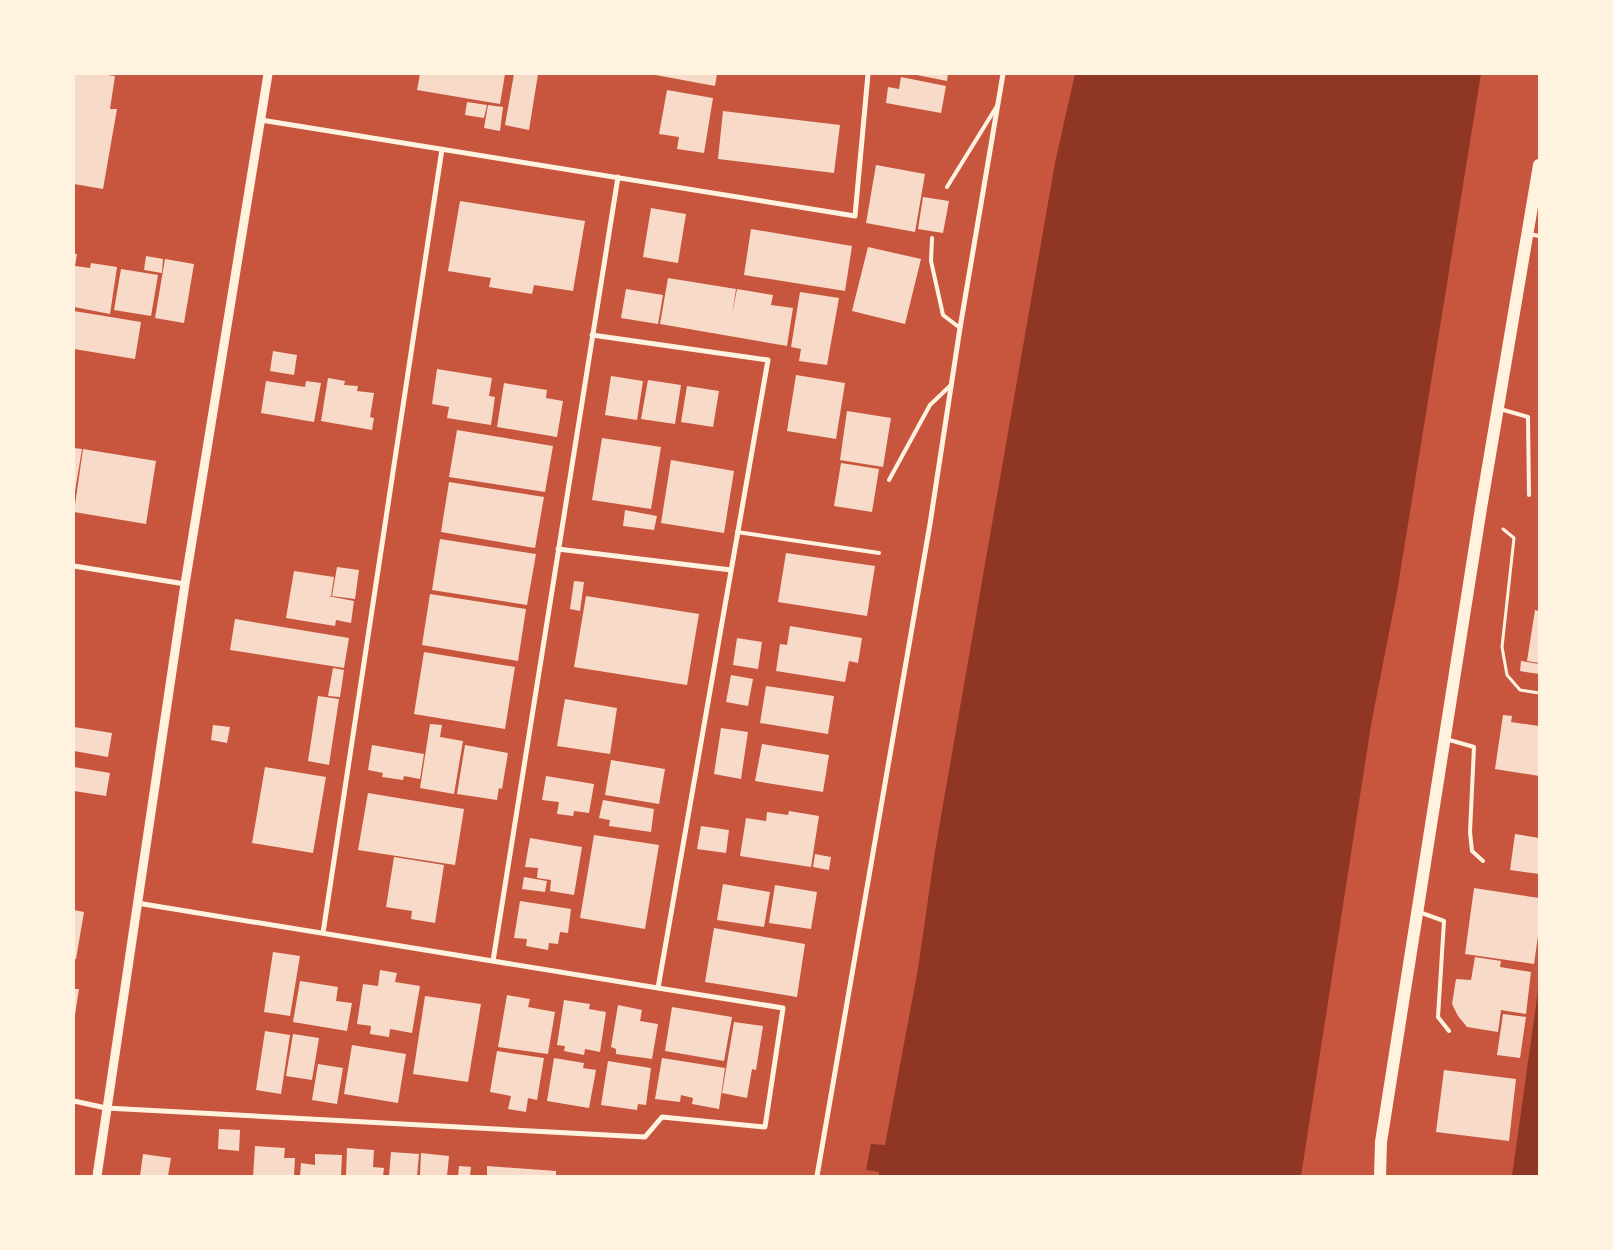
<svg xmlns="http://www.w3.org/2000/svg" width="1613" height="1250" font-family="'IBM Plex Sans',sans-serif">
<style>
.water{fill:#8f3625}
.building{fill:#f7dbc8}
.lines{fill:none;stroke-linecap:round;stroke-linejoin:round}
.path{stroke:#fff3e0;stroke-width:3}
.service{stroke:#fff3e0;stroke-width:4}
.minor{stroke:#fff3e0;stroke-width:5}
.tertiary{stroke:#fff3e0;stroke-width:9}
.primary{stroke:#fff3e0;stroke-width:12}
</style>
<rect width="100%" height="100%" fill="#c8553d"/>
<path class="water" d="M1075,74H1481L1397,592L1371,725L1301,1176H879V1172L866,1170L871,1144L885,1145L918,969L935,851L1055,163Z
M1539,984V1176H1512Z"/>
<path class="building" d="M74,74H100L115,76L110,109H117L103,189L74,184Z
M420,74H505L500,104L417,90Z
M514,74H538L529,130L505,125Z
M650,74H717L715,86Z
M912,74H948L947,81Z
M901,77L946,86L941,113L886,103L888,87L899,89Z
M667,90L713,98L704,153L677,149L679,137L659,134Z
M467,102L487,105L484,118L465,115Z
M488,105L503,107L500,131L484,128Z
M723,111L840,125L834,173L718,159Z
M876,165L925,174L915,232L866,223Z
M923,197L949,201L943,233L918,229Z
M460,201L585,221L573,291L534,285L532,294L489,287L491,278L448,271Z
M651,208L686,214L678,263L643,257Z
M751,229L852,246L845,291L744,275Z
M868,247L921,259L905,324L852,311Z
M74,254H77L75,266L90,268L91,263L117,267L110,314L74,307Z
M146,256L163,259L162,273L144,270Z
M165,259L194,264L184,323L155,318Z
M121,269L158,275L151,316L114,310Z
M668,278L736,289L732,315L737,289L773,295L771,305L793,308L787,346L660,324Z
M626,289L663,295L658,324L621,318Z
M800,292L839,298L827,365L799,361L801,349L791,347Z
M74,311L141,322L135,359L74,349Z
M273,351L297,355L294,375L270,371Z
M437,369L492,378L489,396L495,397L491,425L447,418L449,407L432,404Z
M796,375L845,383L836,439L787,431Z
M611,376L643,381L637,420L605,415Z
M328,378L345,381L344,385L358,386L357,391L374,393L370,417L374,418L372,430L321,421Z
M648,380L681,385L675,424L641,419Z
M266,381L305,387L306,381L321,383L314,422L261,413Z
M504,383L547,390L546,398L563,401L557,437L497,427Z
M687,386L719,391L713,427L681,422Z
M847,411L891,418L883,467L840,460Z
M457,430L553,446L545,492L449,477Z
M602,438L661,447L651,509L592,500Z
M74,448L82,449L75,491H74Z
M83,449L156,461L146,524L74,512Z
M671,460L734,471L724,533L661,523Z
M841,463L879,469L872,512L834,506Z
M449,482L544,497L535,548L441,532Z
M625,510L657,516L654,530L623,526Z
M440,539L536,554L527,605L432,590Z
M786,553L875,566L867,616L778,602Z
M337,567L359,570L355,599L332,596Z
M294,571L334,577L331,596H328L354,601L351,623L336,620L335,626L286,618Z
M574,581L584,582L580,611L570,609Z
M430,594L526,609L518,661L422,645Z
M586,596L699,614L687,685L574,667Z
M1535,610L1539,611V663L1527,661Z
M235,619L349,638L344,668L230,650Z
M790,626L862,638L858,663L849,661L845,682L776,671L780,644L787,645Z
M737,638L762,642L758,669L733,665Z
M424,652L515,667L505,729L414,714Z
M1521,661L1539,664V674L1520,671Z
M333,668L344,670L340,697L328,696Z
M731,675L753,679L748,706L726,702Z
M766,686L834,696L828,734L760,723Z
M318,696L339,699L329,765L308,761Z
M565,699L617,708L610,754L557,746Z
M1503,715L1512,716L1511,722L1539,726V776L1495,769Z
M430,724L442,725L440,737L463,741L454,794L420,788Z
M213,725L230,727L227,743L211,740Z
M74,727L112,733L108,757L74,751Z
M721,728L748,732L741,779L714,774Z
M762,744L829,755L823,792L755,781Z
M372,745L424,754L420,779L404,776L403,780L382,777L383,773L368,770Z
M465,745L508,753L502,789L499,788L497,800L457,794Z
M611,760L665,769L659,804L605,795Z
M74,767L110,773L106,796L74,791Z
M265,767L326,777L313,853L252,843Z
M546,776L594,784L589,813L574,811L573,816L557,814L559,802L542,800Z
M368,793L464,809L455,865L358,850Z
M603,800L654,809L651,832L609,826L610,820L599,818Z
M789,811L819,816L811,867L740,856L746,818L766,821L767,812L788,815Z
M701,826L729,830L726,853L697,849Z
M1515,834L1539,838V874L1510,870Z
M594,835L659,845L645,929L580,918Z
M530,838L582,847L574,895L550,891L551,880L537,878L538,868L525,867Z
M815,854L831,857L829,870L813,867Z
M394,857L444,865L435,923L411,919L412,911L386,907Z
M524,877L547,881L545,892L522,889Z
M723,884L770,892L764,927L717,920Z
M775,885L817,892L811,929L769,923Z
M1474,888L1539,898V929L1534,964L1465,954Z
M520,901L571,909L568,933L560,932L558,944L549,943L548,950L526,946L527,939L514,938Z
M74,910L84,912L76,959H74Z
M714,928L805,944L797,997L705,982Z
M273,952L300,956L290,1016L264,1012Z
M1475,957L1501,961L1500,967L1531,972L1526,1014L1501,1010L1498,1032L1467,1027L1458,1016L1452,1004L1456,979L1471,980Z
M380,970L397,973L395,982L420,986L412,1033L390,1029L389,1037L370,1034L371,1026L357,1024L363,984L378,986Z
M300,981L338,987L336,1001L352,1003L347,1031L293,1022Z
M74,989H79L75,1015H74Z
M507,995L530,999L528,1007L555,1012L548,1054L498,1047Z
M425,996L481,1004L468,1082L413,1074Z
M564,1000L590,1004L589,1009L606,1012L600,1052L585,1049L584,1055L564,1051L565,1046L557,1045Z
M618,1005L642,1010L640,1021L658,1024L652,1059L616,1054V1049L611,1047Z
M672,1007L732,1017L724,1061L665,1051Z
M1503,1014L1526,1017L1520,1058L1497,1055Z
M734,1022L763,1026L756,1070L752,1069L747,1098L722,1093Z
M265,1031L290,1035L281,1094L256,1090Z
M293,1034L319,1038L312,1080L286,1076Z
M352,1045L406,1054L398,1103L344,1094Z
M497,1051L544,1058L537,1100L528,1098L526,1112L508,1109L511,1096L490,1092Z
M554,1058L584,1063L583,1068L596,1070L589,1108L547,1101Z
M662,1058L725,1068L719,1109L692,1104L693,1098L681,1095L680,1102L655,1099Z
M608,1061L651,1068L646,1105L638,1104L637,1110L601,1105Z
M318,1064L343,1068L337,1104L312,1100Z
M1444,1070L1516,1079L1509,1141L1436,1132Z
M219,1129L240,1130L239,1151L218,1149Z
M255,1146L285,1148L284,1158H295L294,1176H253Z
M347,1148L374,1150L373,1167L384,1168L383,1176H346Z
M391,1152L419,1154L417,1176H389Z
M421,1153L449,1156L447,1176H420Z
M143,1154L171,1158L168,1176H140Z
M315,1154L342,1155L341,1176H300L301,1163L315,1165Z
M459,1166L471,1167L470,1176H458Z
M487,1166L556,1171V1176H487Z"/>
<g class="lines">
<path class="path" d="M1503,529L1514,538L1502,647L1507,675L1520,690L1539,693"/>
<path class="service" d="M947,187L997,106
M1529,234L1539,236
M932,238L931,261L943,315L960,328
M1500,409L1528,417L1529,495
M889,480L930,405L952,384
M737,532L879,553
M1446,739L1474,747L1470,832L1472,851L1483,861
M1419,912L1444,921L1438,1017L1449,1031"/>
<path class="minor" d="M261,120L855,216L868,74
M558,549L731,570
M74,566L185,584
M137,903L658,988L768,360L592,335
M323,933L442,149
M493,961L618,177
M74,1101L106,1108L645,1137L662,1117L765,1127L783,1008L658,988
M817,1176L930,524L960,328L1003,74"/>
<path class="tertiary" d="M97,1176L185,584L268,74"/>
<path class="primary" d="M1380,1176L1381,1142L1481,508L1539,165"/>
</g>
<rect width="1613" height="1250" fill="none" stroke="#fff3e0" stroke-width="150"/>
</svg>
